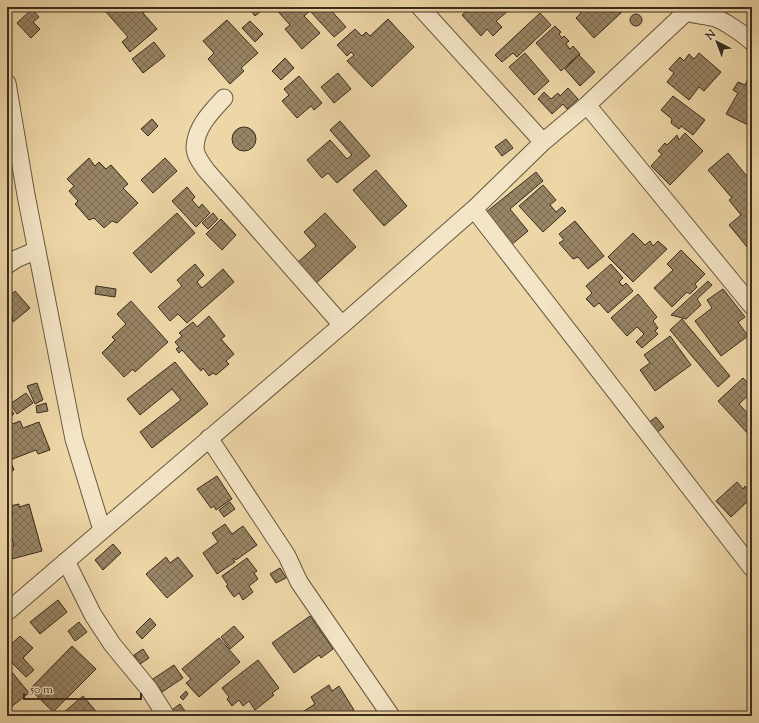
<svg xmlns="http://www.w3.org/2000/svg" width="759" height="723" font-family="'Sorts Mill Goudy',serif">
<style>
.building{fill:url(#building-cross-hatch);stroke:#3a2c1e}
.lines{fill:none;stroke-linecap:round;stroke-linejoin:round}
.minor-casing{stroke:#675740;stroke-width:19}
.minor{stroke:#f4e5c6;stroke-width:17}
</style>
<defs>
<pattern id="building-cross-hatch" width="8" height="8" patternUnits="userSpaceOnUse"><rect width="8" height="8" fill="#988565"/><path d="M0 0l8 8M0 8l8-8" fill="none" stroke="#7d6d53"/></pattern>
</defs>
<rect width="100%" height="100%" fill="#eed7a7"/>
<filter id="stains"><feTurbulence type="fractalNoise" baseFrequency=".005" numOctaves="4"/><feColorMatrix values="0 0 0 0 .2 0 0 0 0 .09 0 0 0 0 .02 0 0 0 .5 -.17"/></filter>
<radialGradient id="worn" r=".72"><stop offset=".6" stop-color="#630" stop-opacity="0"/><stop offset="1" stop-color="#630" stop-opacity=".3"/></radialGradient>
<path class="building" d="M111,7H146L148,9L143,13L157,29L130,52L122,42L128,37L106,12Z
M248,7H266L255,16Z
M274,7H328L346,27L334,37L310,11L304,16L320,33L302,49L285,29L290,25Z
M471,7H504L508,11L496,21L502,27L493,36L487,29L481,36L462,15Z
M510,7H519L514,12Z
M575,7H618L622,12L594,38L576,18L581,13Z
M32,9L39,17L33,22L40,29L31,38L17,23Z
M540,13L551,25L517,57L513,53L502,62L495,55Z
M630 20a6 6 0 1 1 12 0a6 6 0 1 1-12 0Z
M388,19L414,47L372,87L347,61L354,55L351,52L347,56L337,45L355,29L362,36L366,32L370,36Z
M227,20L258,53L241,68L244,71L230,84L208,59L214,53L203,41Z
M250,21L263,34L255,42L242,28Z
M555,26L561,32L559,34L562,38L564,36L569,41L566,44L570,49L573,46L580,54L561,71L536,43Z
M154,42L165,56L143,73L132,59Z
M525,53L549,81L534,95L509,67Z
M699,53L721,72L704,91L699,87L689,100L667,82L674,73L669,69L680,57L684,61L689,54L694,59Z
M579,55L595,72L580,86L565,69Z
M285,58L294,68L281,80L272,71Z
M338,73L351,89L334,103L321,87Z
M751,73L752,74V127L726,114L738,93L733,90L738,82L745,85Z
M299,76L322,103L314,110L311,106L297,118L282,101L289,95L284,89Z
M568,88L578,99L567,109L563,104L552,114L538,99L544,92L551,99L558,93L560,96Z
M673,96L705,120L693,135L681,126L679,129L671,123L672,119L661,110Z
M152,119L158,126L148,136L141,129Z
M340,121L370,156L337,183L328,173L322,178L307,160L330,140L347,159L352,155L330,130Z
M232 139a12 12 0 1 1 24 0a12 12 0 1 1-24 0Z
M685,133L703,151L670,185L651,166L662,154L658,151L665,143L667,145L677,135L679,140Z
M506,139L513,148L502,156L495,147Z
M728,153L750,180L752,178V253L729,225L741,215L729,200L732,198L708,170Z
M89,158L95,166L99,162L106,169L111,165L128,184L123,188L138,203L117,223L112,221L104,228L94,218L89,220L75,204L78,201L69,191L74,186L67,179Z
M165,158L177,171L153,193L141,180Z
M376,170L407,206L384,226L353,190Z
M536,172L543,181L510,209L528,231L511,245L485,213Z
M543,185L556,200L550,205L556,212L562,207L566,211L543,232L519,206Z
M187,187L195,197L192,200L199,208L202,204L210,213L196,227L172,201Z
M177,213L195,233L151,273L133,253Z
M213,213L218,219L208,229L202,223Z
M325,213L356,247L315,284L297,263L316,246L304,232Z
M221,219L236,235L222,250L206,234Z
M575,221L604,256L588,269L578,257L573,259L559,243L564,240L559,234Z
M633,233L645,245L650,241L653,246L658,241L667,249L633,282L608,257Z
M681,250L705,274L695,284L697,287L690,294L687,292L672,307L654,288L673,270L667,264Z
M195,264L204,275L197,282L202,288L223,269L234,282L187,323L178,314L170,321L158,307L182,286L177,280Z
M611,264L623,278L619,282L623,286L626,283L633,291L608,313L599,303L594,307L586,299L592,293L586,286Z
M708,281L712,285L697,299L701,305L686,319L671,315Z
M96,286L116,289L115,297L95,294Z
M723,289L745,317L738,322L748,336L721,356L695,321L712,308L707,300Z
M15,291L30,308L13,322L12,316L7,320V299Z
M638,294L657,317L653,321L658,328L655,331L658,334L642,348L636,342L644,334L637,327L627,336L611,318Z
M131,301L168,342L135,372L133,369L124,377L102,353L115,340L112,337L126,324L117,314Z
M209,316L225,336L221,339L234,354L226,361L229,364L216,375L213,373L209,376L203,368L201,371L182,350L179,353L176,349L179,347L175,342L182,336L179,333L193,322L197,327Z
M682,319L730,376L718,387L670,330Z
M670,336L691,365L655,391L640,370L650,363L644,355Z
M7,338L12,345L7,349Z
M7,356L12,362L7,367Z
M175,362L208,404L152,448L140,432L181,400L172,389L140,415L127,399Z
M743,378L752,387V392L739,404L752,418V434L750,436L718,401Z
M37,383L43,400L35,404L27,386Z
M26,393L33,403L17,414L10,404Z
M7,403L14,414L7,419Z
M46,403L48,411L37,413L36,406Z
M656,417L664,427L656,433L648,423Z
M20,421L23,428L39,422L50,450L38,454L36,450L10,460L14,470L7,473V426Z
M752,455V464L747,459Z
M217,476L232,499L216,510L214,506L211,508L197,489Z
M752,481V491L747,486Z
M737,482L743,489L745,486L752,493V497L731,517L716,501Z
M230,502L235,509L224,517L219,510Z
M752,503V511L748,508Z
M19,504V507L29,504L42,551L8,560L7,547L14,546L12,539L7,540V516L13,514L10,506Z
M225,524L232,534L243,526L257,545L236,560L234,558L233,559L235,562L217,574L203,553L218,542L212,533Z
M113,544L121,553L103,570L95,560Z
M166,557L170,563L178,557L193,576L167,598L146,574Z
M247,558L257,571L254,573L258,579L249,586L253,592L243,600L239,593L234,597L226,586L228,585L222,576Z
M7,567L12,581L7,583Z
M280,568L286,578L276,583L270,574Z
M58,600L67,612L40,634L30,622Z
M310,616L333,649L321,658L319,655L294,673L272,643Z
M150,618L156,625L142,639L136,632Z
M79,622L87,632L75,641L68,631Z
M234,626L244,637L230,649L221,637Z
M20,636L33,648L23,658L34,670L26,677L7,658V648Z
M219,638L240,662L199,697L186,683L191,679L182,669Z
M72,646L96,669L53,712L30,689Z
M143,649L149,658L140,664L134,655Z
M258,660L279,688L272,693L274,695L255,710L249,701L243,706L239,700L232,706L227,699L229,697L222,688Z
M174,665L183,678L162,692L153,679Z
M7,666L29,693L11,707L7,701Z
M329,685L332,691L339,686L354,710L344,716H307L304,711L315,704L311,697Z
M186,691L188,694L183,700L180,697Z
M83,696L100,716H65L63,713Z
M180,704L187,714L184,716H172L169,712Z"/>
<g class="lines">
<defs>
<path id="minor" d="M420,7L543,142
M679,7C689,16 702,14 715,18C723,20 745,35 752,42
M7,83L26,195L65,394L74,439L102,530
M224,98C211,112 196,127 195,147C195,156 202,164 206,170L342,325
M587,105L752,306
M474,209L752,568
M7,265L16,259L37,250
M209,438L287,556L299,582L391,716
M66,561L93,615L112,644L149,689L166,716
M7,612L342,325L474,209L543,142L587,105L685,13"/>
</defs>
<use href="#minor" class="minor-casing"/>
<use href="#minor" class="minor"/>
</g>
<rect width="759" height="723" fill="none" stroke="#eed7a7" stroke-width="24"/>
<rect x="8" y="8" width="743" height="707" fill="none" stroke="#3a2c1e" stroke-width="2"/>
<rect x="12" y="12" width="735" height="699" fill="none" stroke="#3a2c1e"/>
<g transform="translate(717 42) rotate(318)" stroke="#f4e5c6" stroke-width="3" paint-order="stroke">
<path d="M0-3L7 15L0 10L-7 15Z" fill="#3a2c1e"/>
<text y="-6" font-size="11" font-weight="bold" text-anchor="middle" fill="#3a2c1e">N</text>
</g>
<path d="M24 693v6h117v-6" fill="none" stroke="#3a2c1e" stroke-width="2"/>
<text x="30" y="693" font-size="12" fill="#3a2c1e" stroke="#f4e5c6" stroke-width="3" paint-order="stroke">50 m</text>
<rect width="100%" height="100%" filter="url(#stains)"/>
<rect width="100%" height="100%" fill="url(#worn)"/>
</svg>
